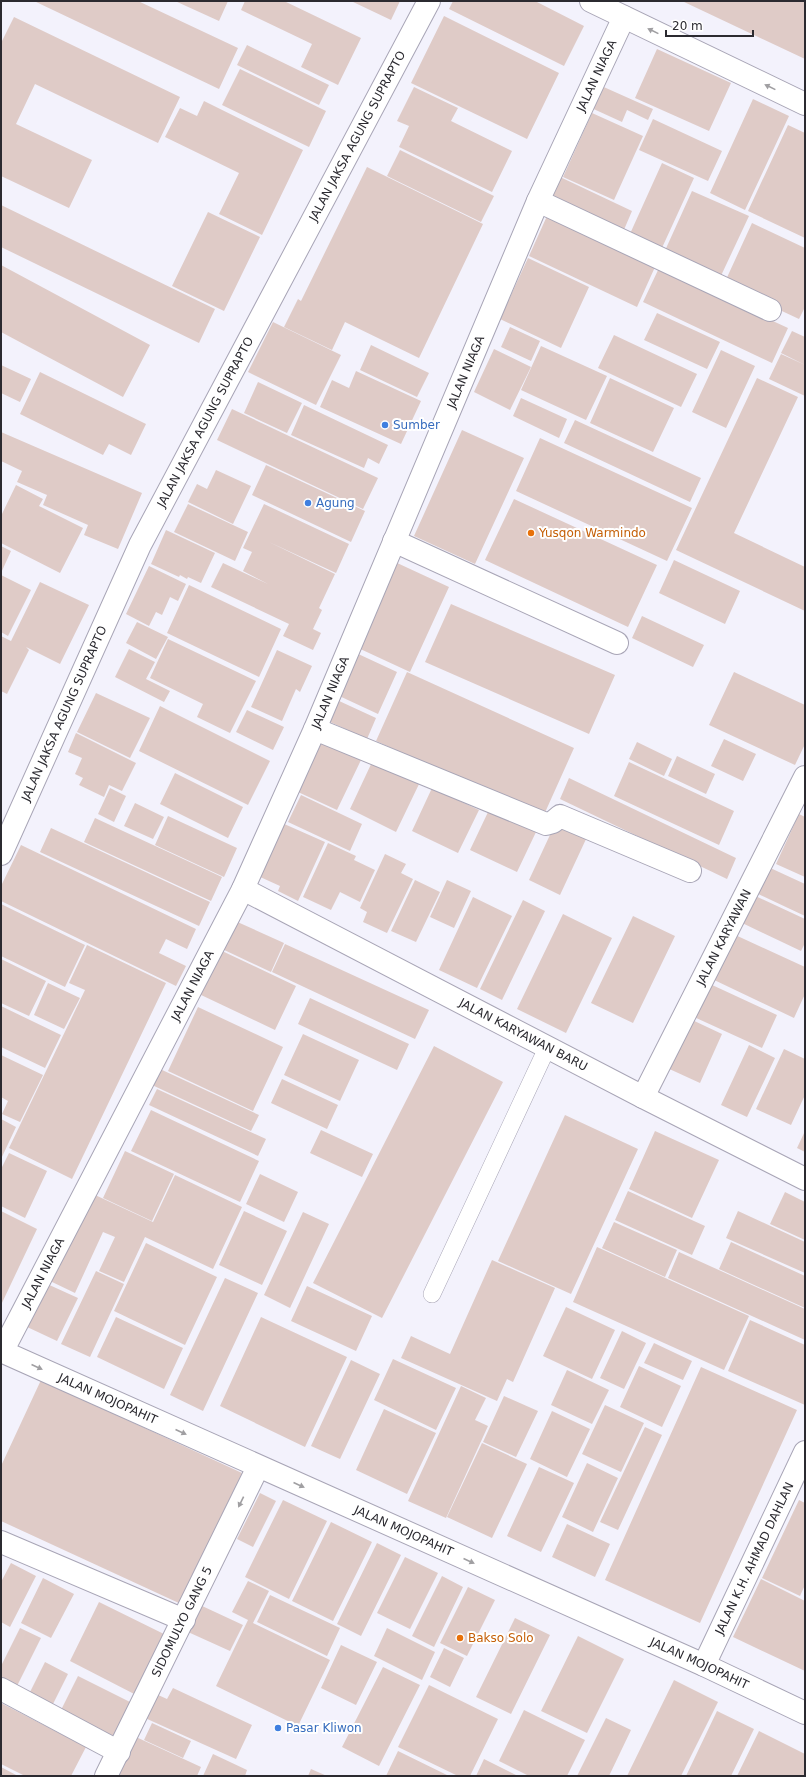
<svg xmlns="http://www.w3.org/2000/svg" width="806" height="1777" font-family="'DejaVu Sans',sans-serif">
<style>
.building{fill:#dfcbc7}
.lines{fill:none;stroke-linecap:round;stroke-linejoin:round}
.lane-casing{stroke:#a8a5b6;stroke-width:18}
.street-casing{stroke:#a8a5b6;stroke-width:24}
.secondary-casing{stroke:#a8a5b6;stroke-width:24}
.lane{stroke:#fff;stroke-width:17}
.street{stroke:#fff;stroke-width:22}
.secondary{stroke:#fff;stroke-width:22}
.oneway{fill:#a09fa2}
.shop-dot{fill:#3f7fe0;stroke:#fff;stroke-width:1.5}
.food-dot{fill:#e8710a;stroke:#fff;stroke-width:1.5}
.labels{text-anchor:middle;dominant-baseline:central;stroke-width:4;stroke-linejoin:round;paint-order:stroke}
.street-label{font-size:12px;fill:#2b2a30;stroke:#fff}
.shop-label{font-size:12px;fill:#366cbe;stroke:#fff;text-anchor:start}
.food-label{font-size:12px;fill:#c56008;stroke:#fff;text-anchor:start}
</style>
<rect width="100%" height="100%" fill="#f3f2fc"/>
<path class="building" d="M34,1H138L238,48L219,89Z
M175,1H228L219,21Z
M245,1H284L361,38L338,85L301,67L312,44L241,10Z
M351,1H400L391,20Z
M453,1H535L584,26L564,66L449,9Z
M682,1H805V59Z
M444,16L559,73L527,139L411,83Z
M14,17L180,97L158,143L35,84L16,124L92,160L69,208L1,176V43Z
M247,45L329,85L319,105L237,65Z
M657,49L731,83L709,131L635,98Z
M240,69L326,111L309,147L222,105Z
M597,84L653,109L648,120L627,110L622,122L587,106Z
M414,87L458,108L451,121L512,151L492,192L399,147L409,126L397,121Z
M753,99L789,116L745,210L710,193Z
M204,101L303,150L262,235L219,214L239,173L165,137L180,108L197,116Z
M592,113L643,136L614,200L563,177Z
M653,119L722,151L708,181L639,150Z
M788,125L805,133V238L748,211Z
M400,150L494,196L481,222L387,176Z
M662,163L694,178L661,250L629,236Z
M367,167L483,224L419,358L345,322L332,350L284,327L298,299L301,301Z
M558,176L632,211L623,232L549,198Z
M692,191L749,216L719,280L663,255Z
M1,205L215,309L199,343L1,247Z
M208,212L260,237L224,311L172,286Z
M547,216L655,267L637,307L529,256Z
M752,223L805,248V307L799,319L724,284Z
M528,258L589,287L561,348L500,319Z
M1,265L150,345L123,397L1,332Z
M659,268L788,328L772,363L643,302Z
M657,313L720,342L707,369L644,340Z
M273,322L341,355L316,405L248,372Z
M510,327L540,341L531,361L501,347Z
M792,331L805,337V365L781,353Z
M614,335L697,374L681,407L598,368Z
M371,345L429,373L417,397L360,370Z
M541,346L607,376L586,420L521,390Z
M494,349L531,367L510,410L474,392Z
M721,350L755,366L726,428L692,412Z
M781,354L805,365V396L769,379Z
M1,365L31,379L20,402L1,393Z
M356,371L421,401L401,444L320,407L332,380L349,388Z
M40,372L146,424L131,455L109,444L103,455L20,414Z
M610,378L674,408L653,452L590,423Z
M757,378L798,397L734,533L805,567V611L676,550Z
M258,382L302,403L287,433L244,413Z
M521,398L567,419L559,438L513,416Z
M304,405L388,445L379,464L368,458L364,468L291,435Z
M232,409L378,478L363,509L217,440Z
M575,420L701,478L690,502L564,443Z
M462,430L524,458L475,564L414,536Z
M1,432L142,493L118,549L84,535L88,525L43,505L47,495L17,482L22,471L1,461Z
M540,438L692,508L667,561L516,491Z
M266,465L365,511L351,542L252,495Z
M216,470L251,486L233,524L188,502L197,484L207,489Z
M16,485L43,499L39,506L83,528L60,573L1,543V516Z
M514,499L657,565L628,627L485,560Z
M188,504L248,532L235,561L174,532Z
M264,504L349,544L336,573L269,542L335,574L319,608L322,610L313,629L321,633L313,650L283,636L289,624L211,587L223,563L268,584L243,571L252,552L243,548Z
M166,530L215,553L201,583L188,577L187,579L180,575L179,577L151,564Z
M1,546L11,551L1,573Z
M674,560L740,591L725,624L659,593Z
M395,562L449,587L410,672L356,647Z
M149,566L186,584L178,601L170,597L162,615L156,612L149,626L126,614Z
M1,575L31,590L8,636L1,632Z
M40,582L89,605L60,664L26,647L29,650L7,694L1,691V636L11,641Z
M189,585L281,629L259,677L167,633Z
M451,604L615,675L589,734L425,662Z
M642,616L704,645L693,667L632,638Z
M137,622L168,637L156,659L126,643Z
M168,639L256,681L230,733L197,717L203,704L150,678Z
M129,649L155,662L146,679L170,691L164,702L115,677Z
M277,650L312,666L300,692L296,689L282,721L251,707Z
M354,652L397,672L378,714L335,694Z
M407,672L574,748L543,817L376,741Z
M734,672L805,705V744L795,765L709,725Z
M96,693L150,718L130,758L77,732Z
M337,700L376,718L367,739L328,721Z
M160,706L270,761L248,805L139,751Z
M247,710L284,727L273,750L236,732Z
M76,733L136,763L122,791L109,785L104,797L79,785L83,778L75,774L82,758L68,752Z
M724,739L756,754L743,781L711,766Z
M322,742L361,760L337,810L298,792Z
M637,742L672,759L664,776L629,759Z
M677,756L715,774L706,794L668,776Z
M373,760L420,782L396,832L350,809Z
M629,762L734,811L719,845L614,796Z
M175,773L243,807L228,838L160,804Z
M569,778L736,858L727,879L560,799Z
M110,788L126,796L114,822L98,814Z
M432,788L479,810L458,853L412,831Z
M301,795L362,824L350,851L288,822Z
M135,803L164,817L153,839L124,826Z
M489,810L536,832L517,872L470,850Z
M799,814L805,817V877L776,864Z
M168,816L237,848L224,877L155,845Z
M95,818L222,877L211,901L84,842Z
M556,822L587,837L560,895L529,880Z
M282,823L325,842L298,901L278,891L280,886L258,876Z
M51,828L210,902L199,926L40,852Z
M328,843L356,856L354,860L375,870L360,902L340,892L331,910L303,897Z
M21,845L196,929L187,949L166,939L159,953L186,966L176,986L1,901V886Z
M385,854L406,864L401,873L413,879L387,933L363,922L367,912L360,908Z
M766,866L805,884V916L754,892Z
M415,880L440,892L416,942L391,931Z
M447,880L471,891L454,928L430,917Z
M751,894L805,919V943L801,951L738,921Z
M473,897L512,916L477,988L439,970Z
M523,900L545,911L502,1000L480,989Z
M1,904L85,945L65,987L1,956Z
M563,914L612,938L566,1033L517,1009Z
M633,916L675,936L633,1023L591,1003Z
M233,920L284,943L271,972L220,948Z
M731,933L805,967V994L794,1018L710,978Z
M285,944L429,1010L415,1039L272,972Z
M87,945L166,983L72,1179L9,1148L85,990L69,983Z
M220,950L296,986L275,1030L199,994Z
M1,959L46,981L29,1016L1,1003Z
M48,983L80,998L64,1029L34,1015Z
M710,984L777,1015L762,1048L694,1017Z
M310,998L409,1044L397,1070L298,1024Z
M1,1006L61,1035L45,1068L1,1047Z
M198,1007L283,1047L253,1111L168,1071Z
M688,1018L722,1034L700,1083L665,1067Z
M303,1034L359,1060L340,1101L284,1075Z
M749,1045L775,1058L747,1117L721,1105Z
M434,1046L503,1082L382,1318L313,1283Z
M784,1049L805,1059V1095L791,1125L756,1109Z
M1,1055L43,1075L20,1122L2,1114L8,1101L1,1097Z
M160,1069L259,1115L251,1131L152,1085Z
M282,1079L338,1105L327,1129L271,1103Z
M157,1089L266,1139L258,1156L149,1105Z
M151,1110L259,1161L240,1202L131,1151Z
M565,1115L638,1149L571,1294L498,1261Z
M1,1119L16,1127L1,1159Z
M321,1130L373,1154L362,1177L310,1153Z
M655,1131L719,1160L692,1218L629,1189Z
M805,1131V1152L797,1148Z
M125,1151L174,1174L152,1221L103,1198Z
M9,1153L47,1171L25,1218L1,1206V1169Z
M260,1174L298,1192L284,1222L246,1204Z
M175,1175L242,1207L213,1269L145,1237L124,1282L99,1271L115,1237L103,1232L75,1293L50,1281L93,1194L153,1222Z
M628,1191L705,1226L692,1255L615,1220Z
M785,1192L805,1202V1240L770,1224Z
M1,1211L37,1229L1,1305Z
M244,1211L287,1231L262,1285L219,1265Z
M738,1211L805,1242V1273L726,1238Z
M303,1212L329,1224L290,1308L264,1295Z
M614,1222L677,1250L665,1277L602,1248Z
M731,1242L805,1276V1308L719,1269Z
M146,1243L217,1277L185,1345L114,1311Z
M597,1247L749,1316L724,1370L573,1302Z
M679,1252L805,1309V1340L668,1278Z
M492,1260L555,1288L513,1382L507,1379L497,1401L401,1358L411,1336L450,1354Z
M96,1271L124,1284L90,1357L61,1344Z
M225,1278L258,1293L203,1411L170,1395Z
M45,1283L78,1298L57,1341L25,1326Z
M307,1286L372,1316L356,1351L291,1321Z
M566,1307L615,1330L592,1379L543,1356Z
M116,1317L183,1348L164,1389L97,1357Z
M261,1317L347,1357L305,1447L220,1406Z
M750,1320L805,1345V1405L728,1371Z
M622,1331L646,1343L624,1389L600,1378Z
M654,1343L692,1361L683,1380L644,1363Z
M393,1359L456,1388L436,1430L374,1400Z
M351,1360L380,1374L340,1459L311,1446Z
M639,1366L681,1386L662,1427L620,1407Z
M701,1367L797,1410L700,1623L605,1580Z
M567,1370L609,1390L592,1424L551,1405Z
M41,1380L242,1473L181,1604L1,1521V1466Z
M461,1386L486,1398L475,1420L488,1426L446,1518L408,1501Z
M504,1396L538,1411L516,1457L483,1442Z
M605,1405L644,1423L621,1472L582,1454Z
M384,1409L436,1433L407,1494L356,1470Z
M552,1411L590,1429L567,1477L530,1459Z
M645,1427L662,1435L618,1530L600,1522Z
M482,1443L527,1464L492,1538L447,1517Z
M587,1463L618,1478L593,1532L562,1517Z
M539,1467L574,1483L541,1552L507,1536Z
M260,1493L276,1501L253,1547L237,1539Z
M283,1500L327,1521L289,1599L245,1577Z
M799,1500L805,1503V1585L800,1596L762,1578Z
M331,1522L372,1542L333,1621L292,1601Z
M567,1524L610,1544L595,1577L552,1557Z
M377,1543L401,1555L361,1636L337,1624Z
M405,1557L438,1573L410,1629L377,1613Z
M11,1563L36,1576L10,1627L1,1622V1582Z
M442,1576L463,1587L434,1647L412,1636Z
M43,1578L74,1594L51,1638L21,1623Z
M761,1579L805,1601V1671L733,1637Z
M248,1581L269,1591L253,1623L330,1660L298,1726L216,1686L248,1620L232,1612Z
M468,1587L495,1600L467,1656L440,1643Z
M270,1595L340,1628L327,1656L257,1622Z
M99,1602L170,1637L140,1697L70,1661Z
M200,1605L243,1625L230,1651L188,1632Z
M515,1618L550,1635L511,1714L476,1697Z
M20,1628L41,1638L16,1688L1,1680V1666Z
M387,1628L435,1652L422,1680L374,1656Z
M578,1636L624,1659L587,1733L541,1711Z
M341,1645L377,1662L356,1705L321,1688Z
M444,1648L464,1658L450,1687L430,1677Z
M45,1662L68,1674L52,1706L29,1694Z
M383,1667L420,1685L379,1766L342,1747Z
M78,1676L134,1704L117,1738L61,1710Z
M674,1680L718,1702L681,1776H627Z
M429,1685L498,1719L470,1776H458L398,1747Z
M173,1688L252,1725L236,1759L145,1718L156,1694L167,1699Z
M1,1703L86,1747L71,1776H25L1,1764Z
M524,1710L585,1740L567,1776H529L499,1761Z
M717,1711L754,1729L731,1776H686Z
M606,1718L631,1730L609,1776H577Z
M152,1723L191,1741L183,1758L144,1740Z
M759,1731L805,1754L804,1776H737Z
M136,1737L201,1767L197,1776H118Z
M398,1751L449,1776H386Z
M213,1754L247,1770L245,1776H203Z
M484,1759L518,1776H476Z
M1,1767L18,1776H1Z
M311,1769L327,1776H308Z"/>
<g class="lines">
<defs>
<path id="lane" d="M432,1294L547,1048"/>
<g id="street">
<path d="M538,201L770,310"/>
<path d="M394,541L617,643"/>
<path d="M315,729L546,824L553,822L560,816L690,871"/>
<path id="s1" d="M243,889L643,1097L805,1179"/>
<path id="s2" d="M643,1097L805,777"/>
<path id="s3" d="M2,1352L243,889L315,729L538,201L624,17"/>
<path d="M1,1542L184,1620"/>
<path id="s4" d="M704,1665L805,1452"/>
<path d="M1,1689L119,1752"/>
<path id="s5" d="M106,1776L258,1467"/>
</g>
<g id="secondary">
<path d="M591,1L805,104"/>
<path id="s6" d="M1,854L140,545L429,1"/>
<path id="s7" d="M1,1351L704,1665L805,1713"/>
</g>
</defs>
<use href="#lane" class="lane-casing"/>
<use href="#street" class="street-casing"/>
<use href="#secondary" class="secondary-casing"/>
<use href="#lane" class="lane"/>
<use href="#street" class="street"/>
<use href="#secondary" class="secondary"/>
</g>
<defs><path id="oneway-solid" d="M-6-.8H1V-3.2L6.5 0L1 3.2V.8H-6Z"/></defs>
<g class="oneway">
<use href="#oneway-solid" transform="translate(653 31) rotate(-154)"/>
<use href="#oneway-solid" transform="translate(770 87) rotate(-154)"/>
<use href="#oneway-solid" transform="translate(37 1367) rotate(24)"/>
<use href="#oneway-solid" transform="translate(181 1432) rotate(24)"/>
<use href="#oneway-solid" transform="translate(299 1485) rotate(24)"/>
<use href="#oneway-solid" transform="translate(241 1502) rotate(116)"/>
<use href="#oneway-solid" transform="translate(469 1561) rotate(24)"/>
</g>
<g class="shop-dot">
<circle cx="385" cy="425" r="4"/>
<circle cx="308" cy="503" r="4"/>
<circle cx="278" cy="1728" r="4"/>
</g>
<g class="food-dot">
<circle cx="531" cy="533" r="4"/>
<circle cx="460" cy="1638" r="4"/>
</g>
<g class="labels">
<g class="street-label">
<text stroke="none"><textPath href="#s3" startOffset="1409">JALAN NIAGA</textPath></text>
<text stroke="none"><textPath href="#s6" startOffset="802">JALAN JAKSA AGUNG SUPRAPTO</textPath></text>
<text stroke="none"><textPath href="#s3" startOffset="1085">JALAN NIAGA</textPath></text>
<text stroke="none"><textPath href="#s6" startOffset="478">JALAN JAKSA AGUNG SUPRAPTO</textPath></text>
<text stroke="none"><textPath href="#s3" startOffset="737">JALAN NIAGA</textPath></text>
<text stroke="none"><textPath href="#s6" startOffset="154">JALAN JAKSA AGUNG SUPRAPTO</textPath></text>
<text stroke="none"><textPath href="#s2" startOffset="179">JALAN KARYAWAN</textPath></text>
<text stroke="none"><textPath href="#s3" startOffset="413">JALAN NIAGA</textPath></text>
<text stroke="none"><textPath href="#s1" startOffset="316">JALAN KARYAWAN BARU</textPath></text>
<text stroke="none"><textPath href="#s3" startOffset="89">JALAN NIAGA</textPath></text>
<text stroke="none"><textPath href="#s7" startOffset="117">JALAN MOJOPAHIT</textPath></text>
<text stroke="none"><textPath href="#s7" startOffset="441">JALAN MOJOPAHIT</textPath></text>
<text stroke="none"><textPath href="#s4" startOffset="118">JALAN K.H. AHMAD DAHLAN</textPath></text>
<text stroke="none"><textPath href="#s5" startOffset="172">SIDOMULYO GANG 5</textPath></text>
<text stroke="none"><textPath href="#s7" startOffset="765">JALAN MOJOPAHIT</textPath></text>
</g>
<g class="shop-label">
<text x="393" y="425">Sumber</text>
<text x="316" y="503">Agung</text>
<text x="286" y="1728">Pasar Kliwon</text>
</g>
<g class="food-label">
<text x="539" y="533">Yusqon Warmindo</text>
<text x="468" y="1638">Bakso Solo</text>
</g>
</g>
<rect width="806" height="1777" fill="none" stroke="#2b2a30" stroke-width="4"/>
<path d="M666 30v6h87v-6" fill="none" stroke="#2b2a30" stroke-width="2"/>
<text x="672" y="30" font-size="12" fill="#2b2a30" stroke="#ffffff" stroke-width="3" paint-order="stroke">20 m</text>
</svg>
